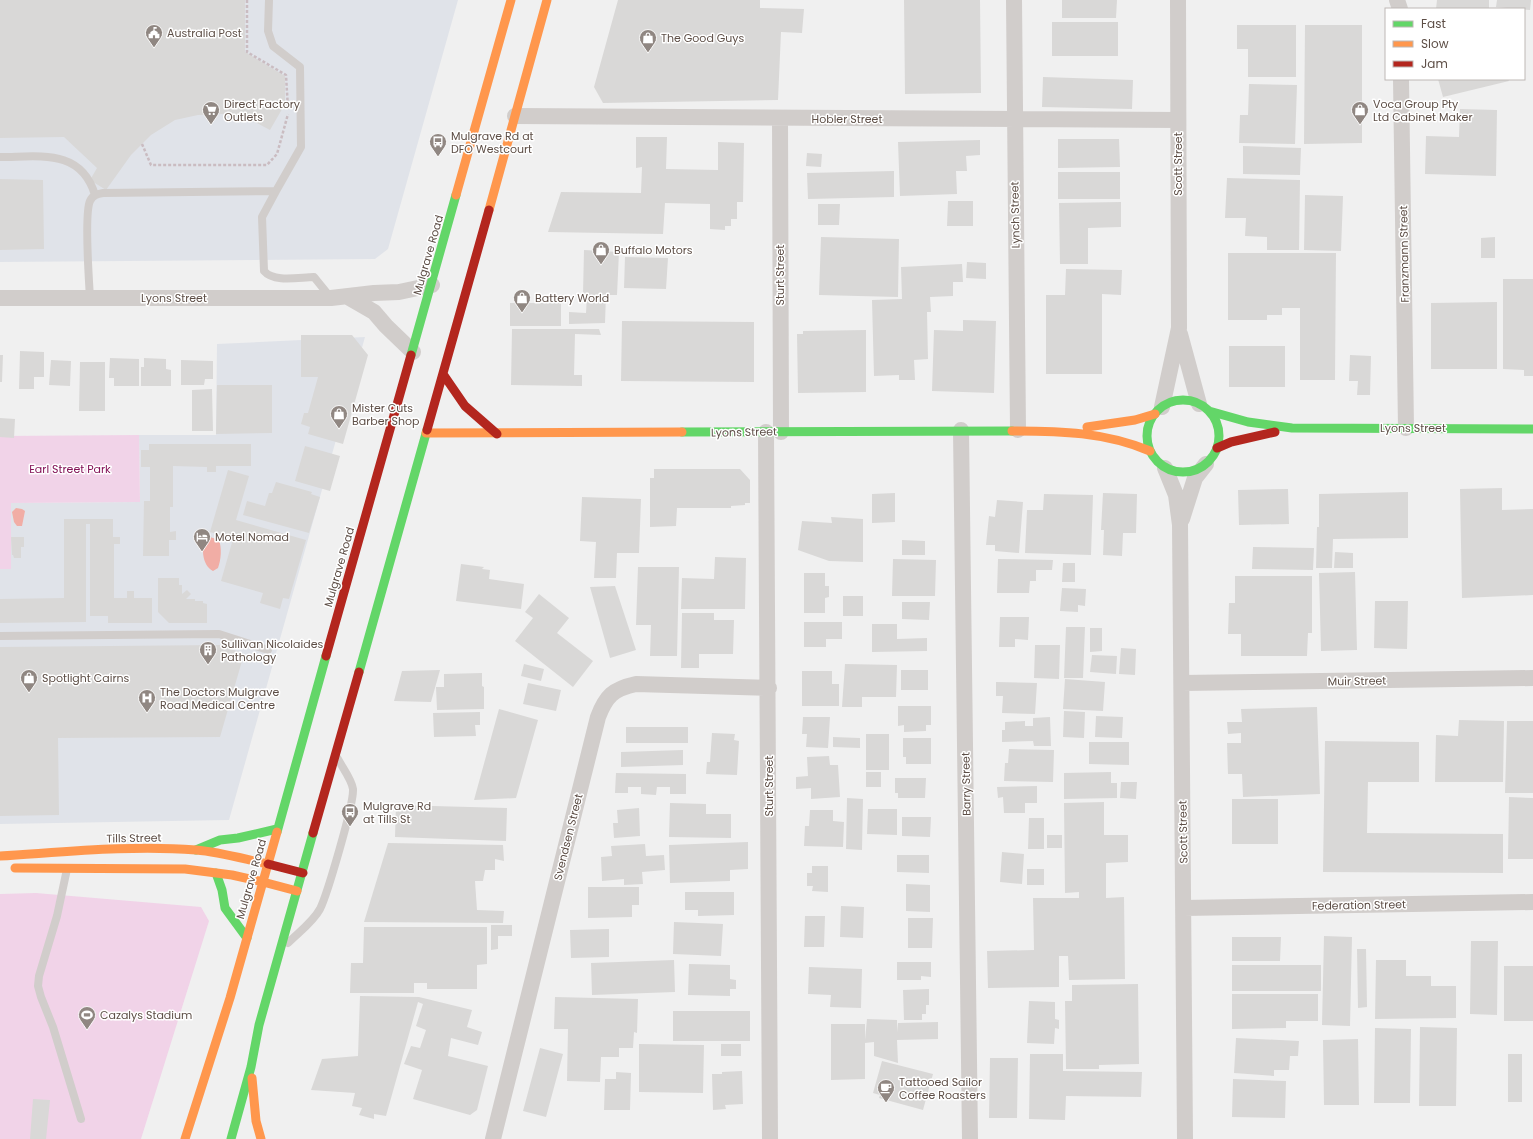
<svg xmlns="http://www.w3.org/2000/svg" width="1533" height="1139" font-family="Poppins,sans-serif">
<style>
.commercial{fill:#e0e3e9}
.green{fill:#f1d3e8}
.water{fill:#f1ada5}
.building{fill:#d9d8d7}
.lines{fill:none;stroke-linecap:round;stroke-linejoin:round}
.path{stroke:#cabcc1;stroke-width:2.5;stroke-dasharray:3 2;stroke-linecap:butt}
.lane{stroke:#d1cdcb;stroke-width:8}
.street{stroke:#d1cdcb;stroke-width:16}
.fast{stroke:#63d668;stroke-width:9}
.slow{stroke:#ff974d;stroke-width:9}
.jam{stroke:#b3261e;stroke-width:9}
.labels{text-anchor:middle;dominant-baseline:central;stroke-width:3;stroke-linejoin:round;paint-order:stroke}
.poi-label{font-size:11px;fill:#5d4e46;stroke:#fff;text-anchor:start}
.street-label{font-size:11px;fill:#5d4e46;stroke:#fff}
.park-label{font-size:11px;fill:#831257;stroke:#fff}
</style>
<rect width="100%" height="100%" fill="#f0f0f0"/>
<path class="commercial" d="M0,0H458L388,249L375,259L0,262Z
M365,337L229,820L0,824V503L140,502L139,435H216L217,344Z"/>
<path class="green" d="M139,435L140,502L11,503V569H0V436Z
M36,893L201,907L209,921L141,1139H0V894Z"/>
<path class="water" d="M16,508L22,509L25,511L22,526H17L14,522L12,512Z
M210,537L219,540C222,548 221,560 218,568L213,571C202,566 199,543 210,537Z"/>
<path class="building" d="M0,0H245V52L285,76V104L270,130L249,119L222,114L198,115L175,120L151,135L131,155L106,190L90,180L97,168L64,137L0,138Z
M618,0H760V8L804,9L802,33L781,32L778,100L603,103L594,87Z
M904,0H980L981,93L905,94Z
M1062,0H1117L1116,18H1062Z
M1437,0H1489V9H1436Z
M1497,0H1531L1530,10L1496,7Z
M1052,22H1118V56H1052Z
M1237,25H1296V77H1248V49H1237Z
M1305,25H1362V143L1304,144Z
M1043,77L1133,80L1132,109L1042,107Z
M1438,79H1508L1509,81L1443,97Z
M1249,84L1297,85L1295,144L1239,143L1240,115H1248Z
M1460,109L1497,110L1496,176L1425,174L1426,136L1459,137Z
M636,137H667L666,169L718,170V142L744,143L743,202H737V219H731V226H725V230L710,229V204L665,203L663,234L548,232L561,192L641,193L642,167L636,168Z
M1058,139H1119L1120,167L1058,168Z
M980,140V155L966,156L967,171H956L957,194L900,196L898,142Z
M1243,146L1301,148L1300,175L1243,174Z
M807,153L822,154L821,167L806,166Z
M894,171V197L808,199L807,173Z
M1058,172H1120V199H1058Z
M1227,178L1300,180L1299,250H1267V237L1245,236L1246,218H1225Z
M0,179L43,180L44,249L0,250Z
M1305,195L1343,196L1341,251L1304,250Z
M948,201H973V226H947Z
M1121,202V227L1088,228V264H1060L1059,203Z
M818,204H840L839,225H818Z
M821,237L899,239L898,297L819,295Z
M1495,237V258H1481V238Z
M584,250L619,252L617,295H606L605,323L569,324V312L586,313L587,294H583Z
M1228,253H1336L1335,380H1300V308H1282V315H1267V320H1228Z
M625,257L668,258L666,289L624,288Z
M967,262L986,263V279L966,278Z
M962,264L963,282H953V296L930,297L931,312H927L928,359L914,360L915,380H899V375L874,376L872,300L902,299L901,267Z
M1066,269L1122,270L1121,295L1102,294V374H1046V295H1065Z
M1503,279H1533V376H1524V370L1503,369Z
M1497,302V369H1431V303Z
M510,303H561V326H510Z
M963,320L996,321L994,393L932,391L934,330L963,331Z
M622,321L754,322V382L621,381Z
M512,329H599L601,335L575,334L574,375H582V386L511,385Z
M866,330V392L798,393L797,334H803V331Z
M301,335H352L368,355L343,444L308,434L310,427L301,424L304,413H308L318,377H301Z
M1229,346H1285V387H1229Z
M20,351L44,352V377H34V389H19Z
M0,355H3L2,382H0Z
M1350,355L1371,356L1370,395H1357L1358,381H1349Z
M110,358L139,359V386H114V378H109Z
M144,358L166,359V369L171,370V386H141V367H144Z
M51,360L71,361L70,386L49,385Z
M181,360L213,361V379H205L204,385H181Z
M80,362H105V411H79Z
M217,385H272V433L216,434Z
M212,389L213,431H192V390Z
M0,418L15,419L14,438L0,437Z
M149,444H251V466H216V472H207V467L173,466V507H170V532L176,531V540H169V556H143L144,501H150V467H141V450H149Z
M305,446L340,456L330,491L295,481Z
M654,469H740L750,480V503H745V505L731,506V508H677L676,526L650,527V478H654Z
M228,470L249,476L236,520L306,540L289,599L283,598L280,609L260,603L263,593L221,581L233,539L210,532Z
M276,482L312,492L311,494L320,497L309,533L243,515L247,501L265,506L269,493H272Z
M1502,488V510L1533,509V595L1462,598L1460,489Z
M1288,489L1289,524L1239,525L1238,490Z
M1408,492V538L1333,539L1332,568H1316L1317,527H1319V494Z
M895,493V522L872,523V494Z
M1103,493L1137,494L1136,533H1123L1122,556L1103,555L1104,530H1101Z
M1044,494L1093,495L1091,555L1025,553L1027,510H1043Z
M582,497L641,499L639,553H617L616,578H594L596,542L580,541Z
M997,500L1023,502L1019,553L995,551V545H986L989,516L995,517Z
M831,517L863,519V562L829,561L798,550L802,521L832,523Z
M64,519H113V537H120V544H114V598H127V591H134V598H152V623H108V616H90V524H86V622L0,623V599L64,598Z
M11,537H24V547H21V558H14L13,555H12Z
M902,540L925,541V555H902Z
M1253,547L1314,548L1313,570L1252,569Z
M1335,552L1353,553V568H1334Z
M715,557L746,558L745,609H681L682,578L714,579Z
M893,559L936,560L935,596H892Z
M998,559L1053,560L1052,570H1036V581H1030L1029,593H997Z
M1063,563H1075V582H1062Z
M461,564L484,567L482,569L490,570L489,579L524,584L521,609L456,601Z
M638,567H679L677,656H650L651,625H636Z
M1355,572L1357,650L1321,651L1319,573Z
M804,573H825V586H829V597L825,598V613H804Z
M1235,576H1312V633H1308L1307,656H1241V634H1228L1229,603H1235Z
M158,578H179V585H182V594L187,590L191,594L186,599H195V601H203V603L207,604V623H169L158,612Z
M615,586L636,650L610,658L590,587Z
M1062,588L1086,589L1085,606L1078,605V612L1060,611Z
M539,594L569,618L557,633L593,661L573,687L515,641L533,618L525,612Z
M843,596H863V616H843Z
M1375,601H1408L1407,649L1374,648Z
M902,602H930L929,620L902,619Z
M682,613H714V620H734L733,654H699V668H681Z
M1000,617H1029L1028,640L1015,639V647H999Z
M804,622H842V639H826V647H804Z
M872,624H897V639L927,638V651L872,652Z
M1066,627H1085L1083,678H1064Z
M1090,628H1102V651L1090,652Z
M221,645L244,654L220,737L58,738L59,815L0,816V647Z
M1035,645H1060L1059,679L1034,678Z
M1121,648L1136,649L1135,675L1119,674Z
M1092,655L1117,656L1116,674L1090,672Z
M524,664L544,669L541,681L521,676Z
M845,664L897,665L896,697H862V707H842Z
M440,670L431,702L394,701L402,671Z
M901,670H928V690H901Z
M802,671H832V684H839V706H802Z
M482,673V686L484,687V709L437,710L436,687H444V674Z
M1065,679L1105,682L1103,711L1063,709Z
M996,682L1037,683L1035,714L1002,713L1003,696H996Z
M528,683L561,690L556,711L523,704Z
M898,706H931V725H926V731L904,732V725L898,726Z
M1317,707L1320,794L1243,797L1242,774H1228L1227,743H1241V733L1228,734L1227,722H1242L1241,709Z
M499,709L538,720L516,798L474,800Z
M1064,711L1085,712L1084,738L1063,737Z
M480,712V725H475L476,736L434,737L433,713Z
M1096,716L1123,717L1122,738L1095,737Z
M803,717H830L828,748L806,747L807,734H802Z
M1050,717L1051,746H1034L1033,741L1002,742V730H1005V722L1025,721V726H1033V718Z
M1459,720L1504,721L1503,782H1435L1436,735L1458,736Z
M1507,721H1533V793H1505Z
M626,727H688V743H626Z
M712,733L735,734L734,740L739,741L737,775L706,774L707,762H710Z
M866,734H889V770H866Z
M833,737L860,738V748L833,747Z
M903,738H931V764H906V757H903Z
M1325,741L1419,742V782H1368L1367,833L1503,834V873L1323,872Z
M1089,742H1129V765L1089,764Z
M1009,749L1054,750L1053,782L1004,781L1005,763H1008Z
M683,750V765L621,767V752Z
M829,756L830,765H838L840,797L811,799V788L796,789V777L808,776L807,757Z
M866,772H881V787H866Z
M1111,772V783H1117V798L1064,799V773Z
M616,773L686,774V794H670V787H657L656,795L641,794V787H628V793H615Z
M895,778H926L925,798H898V793H895Z
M1121,782H1137L1136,799L1120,798Z
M1037,786V803H1025V813H1004L1003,797L998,798L997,787Z
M1509,797L1533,798V859H1508Z
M847,798L863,799L862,850L846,849Z
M1232,799H1278V844H1232Z
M1104,802V835H1128V862L1106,863V898L1124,897L1125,979L1069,980L1068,956H1059V987L988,988L987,951L1034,950L1033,898H1079V892L1065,893L1064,803Z
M670,803L706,804V814H731V838L669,837Z
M396,805L507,808L506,841L395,837Z
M639,808L640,836L614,838L613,823H618L617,810Z
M868,809H897V835L867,834Z
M810,810H833V821L844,822L843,847L804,846L805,826H809Z
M902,817H931L930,837L902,836Z
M1029,818H1044V849H1028Z
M1047,835H1062V848H1047Z
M748,842V869L730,870V881L670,883L669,845Z
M388,843L503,845L504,861L495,859V870H485L483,881H475L477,910L504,911L503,923L364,922Z
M645,844L646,856L664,855L665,870L642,872L643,884L624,885V879L602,881L601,857L612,856L611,846Z
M1002,852L1024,854L1022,884L1000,882Z
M897,855H929V873L897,872Z
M812,866H828V892L812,891L813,886H807V873H812Z
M1027,869H1044V885H1027Z
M906,884L930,885V912L906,911Z
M588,887H639V905H632V917L588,918Z
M685,892H734V915L698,916V910H685Z
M841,906L864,907L863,938L840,937Z
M805,916H825L824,947H804Z
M908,918H933L932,948H908Z
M674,922L723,924L721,956L673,954Z
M491,925H512V936H498V949L491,950Z
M364,927H487V964L477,965V989H427V983H414V993H350L351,963H363Z
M609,929V957L571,958L570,930Z
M1324,936L1352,937L1350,1026L1322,1025Z
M1232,937H1281L1280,961H1232Z
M1471,941H1498L1497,1015L1470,1014Z
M1357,949H1366L1367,1007L1358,1008Z
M674,960L675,992L592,995L591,963Z
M1376,960H1406V976H1431V986H1456V1018L1375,1019Z
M897,962H931V977L921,976V980H897Z
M689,964L730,965V979L736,980V989H730V996L688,995Z
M1232,965H1321V991H1232Z
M1504,966H1533V1021H1504Z
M809,967L862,969L861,1008L830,1007L831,995L808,994Z
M1138,984L1139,1064L1099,1065V1069H1066L1065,1001H1072V985Z
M929,989V1005H926V1014H922V1020H904L903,990Z
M1232,994H1318V1021H1286V1028L1232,1029Z
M360,996L419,997L472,1010L467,1027L482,1032L478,1045L451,1038L448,1056L488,1066L477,1110L470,1115L413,1099L422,1070L404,1064L411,1046L420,1048L426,1030L416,1026L423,1004L418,1002L386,1116L374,1114V1119L359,1115L362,1108L352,1106L355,1093L311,1090L322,1059L358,1056Z
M555,997L638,999L637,1033L634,1032L633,1048H619V1057H601L600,1082L567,1081L568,1029H554Z
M1029,1001L1055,1002V1019L1059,1020V1029L1055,1028L1054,1044L1027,1043Z
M673,1011H750V1041H673Z
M867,1019L897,1020V1032L898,1023L938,1022V1039L897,1040L898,1063L874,1056V1042L865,1043V1079L831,1080V1024H865V1040Z
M1420,1027L1457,1028L1456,1106H1419Z
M1375,1028L1411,1029L1410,1103H1374Z
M1236,1038L1299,1041L1298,1056H1290L1289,1070H1274V1076L1234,1073Z
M1358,1039L1359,1105H1324L1323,1040Z
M639,1044L704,1045L703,1093L639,1092Z
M721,1044H741V1056H721Z
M540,1048L563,1054L546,1117L523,1111Z
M1030,1054H1063V1071L1142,1072L1141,1097L1066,1096L1065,1120L1029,1119Z
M1508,1054H1522V1102H1508Z
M990,1058H1018L1017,1118H989Z
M882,1061L933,1074L923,1110L879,1098L880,1095L873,1093Z
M742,1071L743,1104L725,1105L726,1109L713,1110L712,1074H722V1072Z
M616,1072L631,1073L630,1110H604L605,1079H616Z
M1233,1079L1286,1081L1285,1118L1232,1117Z
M33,1099L50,1100L46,1139H30Z"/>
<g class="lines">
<path class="path" d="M247,0V52L286,75L288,109
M142,144L151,165H267L277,154L288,114"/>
<path class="lane" d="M0,157C39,157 81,148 95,195
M276,191L262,217L264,271C274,283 300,277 314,277L331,298
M90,298C89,280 84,214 90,201C93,195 97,194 103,193L276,191L301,147L300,67L273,46L268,31L269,0
M0,636L219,634L268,650
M67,869L57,916L39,976L38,986L41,997L53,1027L81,1119
M288,943C299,932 313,922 320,909C327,895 354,804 353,789C352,780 342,767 338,759"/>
<path class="street" d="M1014,0L1018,430
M1397,0L1400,9
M1401,79L1406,428
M515,116L1178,120
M780,119L781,432
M348,297L374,312L386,326L413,352
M0,298H331L374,293L399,292L432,285
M1180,334L1199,404
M1162,407L1179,328L1178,0
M961,430L970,1139
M766,432L770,1139
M1165,468L1176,495L1180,525L1185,1139
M1182,519L1195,478L1206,464
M1182,683L1533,678
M1184,908L1533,902
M493,1139L598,717C606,696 613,689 636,684L769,688"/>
<path class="fast" d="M411,355L456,195
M1147 436a36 36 0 1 1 72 0a36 36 0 1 1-72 0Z
M1209,411L1248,422L1292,428L1533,429
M682,432L1012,431
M359,672L427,430
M277,832L326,656
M196,850L220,840L238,838L277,829
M216,873L222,890L225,908L247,938
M231,1139L251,1067L259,1025L313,833"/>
<path class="slow" d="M456,195L511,0
M489,210L547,0
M1087,427L1135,420L1155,414
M1012,431C1060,431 1105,432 1150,451
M426,433L682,432
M0,856C65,852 131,845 196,850C220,852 244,859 268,864
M15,868L185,869L232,875L263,882
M263,882L297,891
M252,1078L256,1121L261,1139
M185,1139L230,998L277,832"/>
<path class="jam" d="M443,374L465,406L497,434
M427,430L489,210
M1217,448L1231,442L1275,432
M326,656L411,355
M313,833L359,672
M268,864L303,873"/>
</g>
<defs>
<symbol id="civic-pin" viewBox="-11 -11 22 30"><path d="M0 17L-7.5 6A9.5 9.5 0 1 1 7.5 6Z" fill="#908782" stroke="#fff"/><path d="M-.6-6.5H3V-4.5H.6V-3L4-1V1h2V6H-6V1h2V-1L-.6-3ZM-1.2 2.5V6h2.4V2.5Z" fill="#fff"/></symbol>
<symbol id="shop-pin" viewBox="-11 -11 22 30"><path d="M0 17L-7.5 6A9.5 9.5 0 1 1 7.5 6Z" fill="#908782" stroke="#fff"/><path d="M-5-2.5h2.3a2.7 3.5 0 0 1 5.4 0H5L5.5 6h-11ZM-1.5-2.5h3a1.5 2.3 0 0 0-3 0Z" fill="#fff"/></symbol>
<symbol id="supermarket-pin" viewBox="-11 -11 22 30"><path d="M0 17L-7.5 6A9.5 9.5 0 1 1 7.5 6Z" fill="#908782" stroke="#fff"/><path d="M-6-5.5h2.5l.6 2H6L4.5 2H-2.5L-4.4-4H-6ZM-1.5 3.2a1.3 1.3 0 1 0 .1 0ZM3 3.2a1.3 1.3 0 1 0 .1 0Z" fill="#fff"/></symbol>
<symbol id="bus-pin" viewBox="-11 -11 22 30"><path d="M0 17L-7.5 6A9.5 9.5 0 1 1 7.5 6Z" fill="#908782" stroke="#fff"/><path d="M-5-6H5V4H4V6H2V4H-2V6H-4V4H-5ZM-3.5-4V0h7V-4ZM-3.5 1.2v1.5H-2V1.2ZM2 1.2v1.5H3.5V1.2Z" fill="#fff"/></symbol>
<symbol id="hotel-pin" viewBox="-11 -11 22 30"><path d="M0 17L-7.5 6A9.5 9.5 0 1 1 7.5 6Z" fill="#908782" stroke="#fff"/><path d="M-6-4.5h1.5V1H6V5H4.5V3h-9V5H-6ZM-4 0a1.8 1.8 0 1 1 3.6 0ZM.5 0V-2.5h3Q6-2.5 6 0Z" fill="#fff"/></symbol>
<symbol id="building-pin" viewBox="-11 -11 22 30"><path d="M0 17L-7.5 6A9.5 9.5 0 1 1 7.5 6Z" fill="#908782" stroke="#fff"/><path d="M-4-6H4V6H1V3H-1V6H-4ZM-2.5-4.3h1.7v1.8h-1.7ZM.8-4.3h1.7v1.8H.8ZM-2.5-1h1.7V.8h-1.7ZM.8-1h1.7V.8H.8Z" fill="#fff"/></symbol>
<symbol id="hospital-pin" viewBox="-11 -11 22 30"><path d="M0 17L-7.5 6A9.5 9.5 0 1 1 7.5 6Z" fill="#908782" stroke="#fff"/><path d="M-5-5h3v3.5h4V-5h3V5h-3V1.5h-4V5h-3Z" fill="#fff"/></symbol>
<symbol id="stadium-pin" viewBox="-11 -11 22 30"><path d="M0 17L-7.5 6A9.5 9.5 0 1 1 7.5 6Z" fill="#908782" stroke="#fff"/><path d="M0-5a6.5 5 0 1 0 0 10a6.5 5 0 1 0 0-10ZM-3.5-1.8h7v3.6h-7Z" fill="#fff"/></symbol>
<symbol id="cafe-pin" viewBox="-11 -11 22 30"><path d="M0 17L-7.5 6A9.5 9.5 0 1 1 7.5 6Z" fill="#908782" stroke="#fff"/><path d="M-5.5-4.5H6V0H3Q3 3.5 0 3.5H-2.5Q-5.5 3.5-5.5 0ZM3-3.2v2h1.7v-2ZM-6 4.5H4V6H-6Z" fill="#fff"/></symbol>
</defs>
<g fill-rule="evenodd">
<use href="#civic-pin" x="144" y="23" width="20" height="27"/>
<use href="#shop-pin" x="638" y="28" width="20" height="27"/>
<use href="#supermarket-pin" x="201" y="100" width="20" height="27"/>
<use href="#shop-pin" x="1350" y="100" width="20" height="27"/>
<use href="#bus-pin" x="428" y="132" width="20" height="27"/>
<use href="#shop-pin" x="591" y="240" width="20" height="27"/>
<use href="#shop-pin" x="512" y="288" width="20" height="27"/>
<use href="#shop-pin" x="329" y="404" width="20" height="27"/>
<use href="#hotel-pin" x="192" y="527" width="20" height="27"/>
<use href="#building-pin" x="198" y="640" width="20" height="27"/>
<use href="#shop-pin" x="19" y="668" width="20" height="27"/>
<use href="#hospital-pin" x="137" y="688" width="20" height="27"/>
<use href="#bus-pin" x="340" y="802" width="20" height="27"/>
<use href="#stadium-pin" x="77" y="1005" width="20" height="27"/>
<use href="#cafe-pin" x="876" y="1078" width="20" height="27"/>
</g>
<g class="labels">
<g class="poi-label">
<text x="167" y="33">Australia Post</text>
<text x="661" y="38">The Good Guys</text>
<text x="224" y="104">Direct Factory<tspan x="224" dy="13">Outlets</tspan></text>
<text x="1373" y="104">Voca Group Pty<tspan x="1373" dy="13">Ltd Cabinet Maker</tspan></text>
<text x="451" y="136">Mulgrave Rd at<tspan x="451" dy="13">DFO Westcourt</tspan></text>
<text x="614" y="250">Buffalo Motors</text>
<text x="535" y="298">Battery World</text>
<text x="352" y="408">Mister Cuts<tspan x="352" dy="13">Barber Shop</tspan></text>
<text x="215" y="537">Motel Nomad</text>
<text x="221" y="644">Sullivan Nicolaides<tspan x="221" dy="13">Pathology</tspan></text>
<text x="42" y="678">Spotlight Cairns</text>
<text x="160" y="692">The Doctors Mulgrave<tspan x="160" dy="13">Road Medical Centre</tspan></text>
<text x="363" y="806">Mulgrave Rd<tspan x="363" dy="13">at Tills St</tspan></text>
<text x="100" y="1015">Cazalys Stadium</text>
<text x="899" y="1082">Tattooed Sailor<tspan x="899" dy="13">Coffee Roasters</tspan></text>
</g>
<g class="street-label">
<text x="847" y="119">Hobler Street</text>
<text transform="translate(1178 164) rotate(-90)">Scott Street</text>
<text transform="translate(1015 215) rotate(-91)">Lynch Street</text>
<text transform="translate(1404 254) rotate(-91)">Franzmann Street</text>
<text transform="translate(428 255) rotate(-74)">Mulgrave Road</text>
<text transform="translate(780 275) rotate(-90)">Sturt Street</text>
<text x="174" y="298">Lyons Street</text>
<text x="1413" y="428">Lyons Street</text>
<text transform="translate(744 432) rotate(-1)">Lyons Street</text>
<text transform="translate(339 567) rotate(-74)">Mulgrave Road</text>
<text transform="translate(1357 681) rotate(-1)">Muir Street</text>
<text transform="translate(966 784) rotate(-91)">Barry Street</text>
<text transform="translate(769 786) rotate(-90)">Sturt Street</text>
<text transform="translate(1183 832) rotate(-91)">Scott Street</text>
<text transform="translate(568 837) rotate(-76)">Svendsen Street</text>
<text transform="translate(134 838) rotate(-1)">Tills Street</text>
<text transform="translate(251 879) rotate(-74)">Mulgrave Road</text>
<text transform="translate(1359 905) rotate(-1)">Federation Street</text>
</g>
<g class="park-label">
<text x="70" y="469">Earl Street Park</text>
</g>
</g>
<rect x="1385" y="8" width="140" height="72" fill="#ffffff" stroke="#beb8b5"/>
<rect x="1393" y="21" width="20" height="6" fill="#63d668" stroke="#beb8b5"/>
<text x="1421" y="28" font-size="12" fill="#5d4e46">Fast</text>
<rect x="1393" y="41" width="20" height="6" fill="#ff974d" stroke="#beb8b5"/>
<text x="1421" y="48" font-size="12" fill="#5d4e46">Slow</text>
<rect x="1393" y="61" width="20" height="6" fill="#b3261e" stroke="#beb8b5"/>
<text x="1421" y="68" font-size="12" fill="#5d4e46">Jam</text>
</svg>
